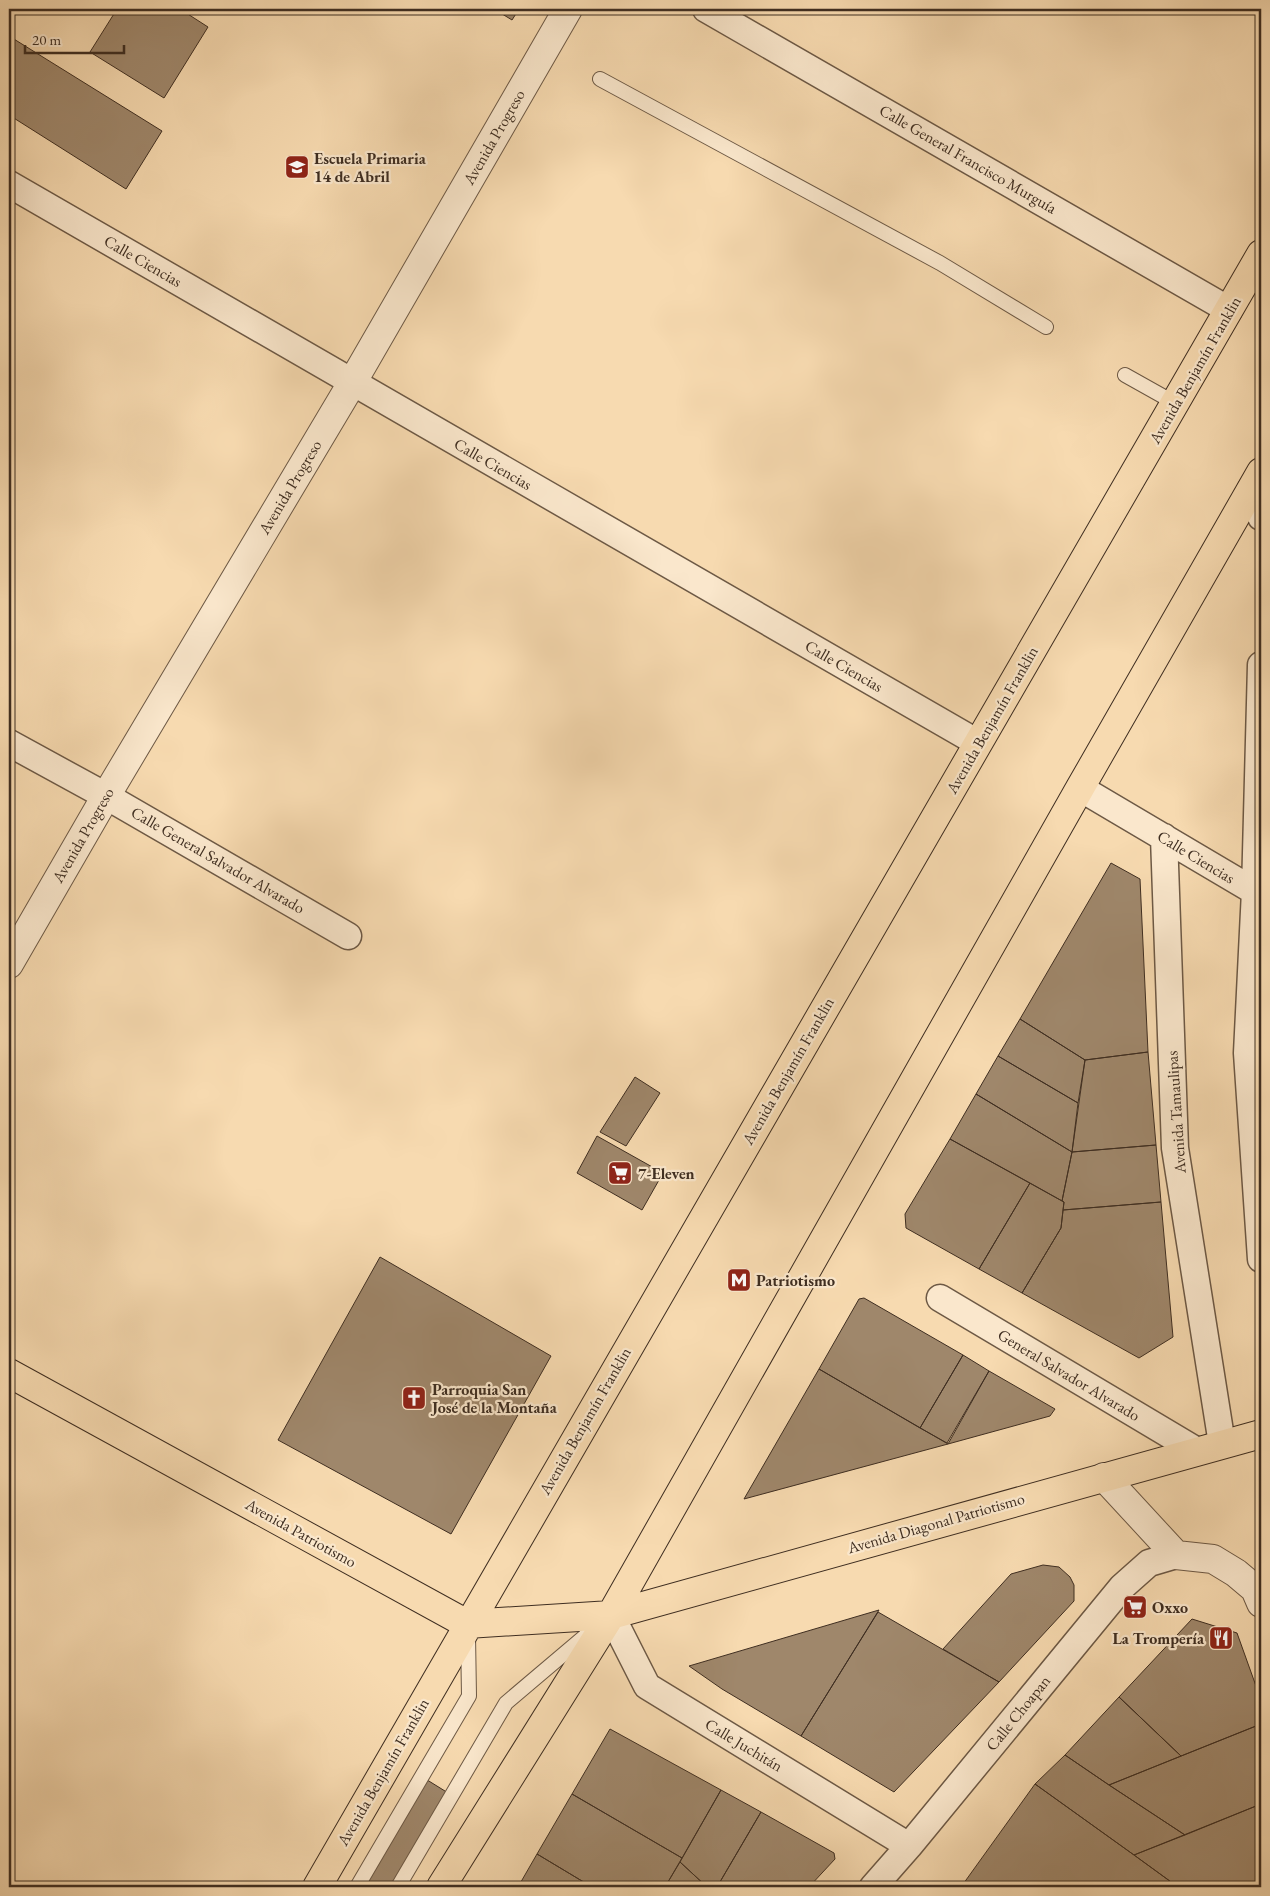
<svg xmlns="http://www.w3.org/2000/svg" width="1270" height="1896" font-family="'EB Garamond',serif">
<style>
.building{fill:#9f876b;stroke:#3f2e21}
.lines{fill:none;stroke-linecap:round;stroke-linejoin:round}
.service-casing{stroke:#6d5945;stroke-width:16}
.minor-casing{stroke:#6d5945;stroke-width:29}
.tertiary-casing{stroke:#6d5945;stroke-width:30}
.primary-casing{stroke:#3f2e21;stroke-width:30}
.service{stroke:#fae7cc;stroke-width:14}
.minor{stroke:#fae7cc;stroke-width:26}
.tertiary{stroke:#fae7cc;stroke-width:28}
.primary{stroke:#f7dab0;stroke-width:28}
.labels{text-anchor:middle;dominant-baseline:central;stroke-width:4.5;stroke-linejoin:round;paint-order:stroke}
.street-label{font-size:16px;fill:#3f2e21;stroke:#fae7cc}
.poi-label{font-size:16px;font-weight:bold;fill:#3f2e21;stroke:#fae7cc;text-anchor:start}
</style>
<rect width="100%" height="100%" fill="#f7dab0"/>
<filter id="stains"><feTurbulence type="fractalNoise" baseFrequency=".004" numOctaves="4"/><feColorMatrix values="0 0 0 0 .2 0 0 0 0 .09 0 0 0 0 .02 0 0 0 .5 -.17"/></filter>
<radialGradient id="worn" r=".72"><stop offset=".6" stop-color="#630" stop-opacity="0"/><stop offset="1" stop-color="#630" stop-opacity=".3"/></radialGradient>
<path class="building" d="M117,9H180L208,27L164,98L90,52Z
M494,9H519L512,20Z
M9,36L162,131L126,189L9,115Z
M1111,863L1140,879L1148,1052L1085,1060L1020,1019Z
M1020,1019L1085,1060L1078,1103L998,1056Z
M1148,1052L1156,1145L1072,1152L1085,1060Z
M998,1056L1078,1103L1072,1152L976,1094Z
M635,1077L660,1093L626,1146L600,1132Z
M976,1094L1072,1152L1062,1201L950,1139Z
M597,1136L663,1173L642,1210L577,1173Z
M950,1139L1030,1183L979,1269L906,1228L905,1214Z
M1156,1145L1161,1202L1063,1210L1064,1202L1062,1201L1072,1152Z
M1030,1183L1064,1202L1061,1228L1022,1293L979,1269Z
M1161,1202L1173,1337L1139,1358L1022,1293L1061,1228L1063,1210Z
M380,1257L551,1356L451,1534L278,1440Z
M864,1298L963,1355L920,1428L819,1369L859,1299Z
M963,1355L989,1371L947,1443L920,1428Z
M819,1369L948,1444L744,1499Z
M989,1371L1055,1409L1050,1416L948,1444Z
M1043,1565L1059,1567L1070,1577L1074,1585V1601L999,1682L943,1649L1011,1574Z
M879,1610L801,1736L722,1689L689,1666Z
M878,1612L999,1682L894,1792L801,1736Z
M1192,1619L1237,1633L1261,1700V1724L1181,1756L1119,1697Z
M1119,1697L1181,1756L1109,1785L1065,1755Z
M1261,1724V1804L1185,1835L1109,1785Z
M610,1729L721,1790L682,1858L572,1794Z
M1065,1755L1109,1785L1185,1835L1134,1855L1035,1784Z
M424,1778L453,1796L400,1887H360Z
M1035,1784L1134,1855L1178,1887H961Z
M721,1790L761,1812L717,1887H707L680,1862Z
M572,1794L682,1858L665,1887H592L537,1854Z
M1261,1804V1883L1251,1887H1178L1134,1855Z
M761,1812L834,1853L835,1859L809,1887H717Z
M537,1854L592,1887H518Z
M680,1862L707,1887H665Z"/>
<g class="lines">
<defs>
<path id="service" d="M600,79L940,263L1046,327
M1125,375L1175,403
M357,1887L469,1696L468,1635
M398,1887L506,1703L591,1631"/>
<path id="minor" d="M706,9L1229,310
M9,184L978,743
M1251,489L1261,517
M1261,665L1255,891L1247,1053L1261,1259
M9,743L106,796L348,936
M1080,788L1261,895
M1164,837L1175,1148L1222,1444
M940,1298L1197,1451
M611,1615L647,1686L909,1846
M873,1887L909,1846L1122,1587L1149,1563L1176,1555"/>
<path id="tertiary" d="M9,964L106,796L352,383L568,9
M1104,1477L1176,1555L1213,1559L1236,1573L1255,1589L1261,1603"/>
<path id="primary" d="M9,1373L467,1624L611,1615L1261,1434
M317,1887L1261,254
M441,1887L611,1615L1080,788L1261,472"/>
</defs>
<use href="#service" class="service-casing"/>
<use href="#minor" class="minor-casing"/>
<use href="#tertiary" class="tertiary-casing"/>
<use href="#primary" class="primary-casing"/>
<use href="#service" class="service"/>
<use href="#minor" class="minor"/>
<use href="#tertiary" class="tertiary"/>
<use href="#primary" class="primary"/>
</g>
<defs>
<symbol id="school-square" viewBox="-11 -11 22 22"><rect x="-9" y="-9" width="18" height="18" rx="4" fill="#8f2418" stroke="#fae7cc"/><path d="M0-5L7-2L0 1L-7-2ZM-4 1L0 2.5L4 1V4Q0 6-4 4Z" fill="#fff"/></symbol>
<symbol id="supermarket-square" viewBox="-11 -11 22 22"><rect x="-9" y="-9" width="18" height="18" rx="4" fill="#8f2418" stroke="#fae7cc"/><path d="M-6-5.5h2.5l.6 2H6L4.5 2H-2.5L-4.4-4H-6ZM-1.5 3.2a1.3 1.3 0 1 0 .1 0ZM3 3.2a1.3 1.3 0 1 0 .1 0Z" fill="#fff"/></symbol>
<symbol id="metro-square" viewBox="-11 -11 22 22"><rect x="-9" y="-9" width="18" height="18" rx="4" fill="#8f2418" stroke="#fae7cc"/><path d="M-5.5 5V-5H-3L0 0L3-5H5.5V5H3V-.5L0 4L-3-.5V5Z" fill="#fff"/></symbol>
<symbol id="church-square" viewBox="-11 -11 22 22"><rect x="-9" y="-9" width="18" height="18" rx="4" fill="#8f2418" stroke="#fae7cc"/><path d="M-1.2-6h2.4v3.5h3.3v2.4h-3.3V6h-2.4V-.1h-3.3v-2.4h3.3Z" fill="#fff"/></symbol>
<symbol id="restaurant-square" viewBox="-11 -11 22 22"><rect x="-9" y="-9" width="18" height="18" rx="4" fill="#8f2418" stroke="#fae7cc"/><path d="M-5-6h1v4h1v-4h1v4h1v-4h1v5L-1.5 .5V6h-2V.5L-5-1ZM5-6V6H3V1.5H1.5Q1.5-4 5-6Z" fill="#fff"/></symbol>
</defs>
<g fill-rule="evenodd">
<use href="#school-square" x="283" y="153" width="28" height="28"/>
<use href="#supermarket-square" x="606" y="1159" width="28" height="28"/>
<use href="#metro-square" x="725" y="1266" width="28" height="28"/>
<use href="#church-square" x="400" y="1384" width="28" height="28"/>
<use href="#supermarket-square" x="1121" y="1593" width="28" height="28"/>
<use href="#restaurant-square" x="1207" y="1624" width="28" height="28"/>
</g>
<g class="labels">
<g class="street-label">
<text transform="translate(494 137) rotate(-60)">Avenida Progreso</text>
<text transform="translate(968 159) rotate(30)">Calle General Francisco Murguía</text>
<text transform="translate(143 261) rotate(30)">Calle Ciencias</text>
<text transform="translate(1195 370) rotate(-60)">Avenida Benjamín Franklin</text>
<text transform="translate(493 464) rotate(30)">Calle Ciencias</text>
<text transform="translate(290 487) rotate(-59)">Avenida Progreso</text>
<text transform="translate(844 666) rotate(30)">Calle Ciencias</text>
<text transform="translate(992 720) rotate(-60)">Avenida Benjamín Franklin</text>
<text transform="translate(83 835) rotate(-60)">Avenida Progreso</text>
<text transform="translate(1196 857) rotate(31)">Calle Ciencias</text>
<text transform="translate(218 860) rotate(30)">Calle General Salvador Alvarado</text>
<text transform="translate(788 1071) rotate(-60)">Avenida Benjamín Franklin</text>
<text transform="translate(1176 1112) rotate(-94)">Avenida Tamaulipas</text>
<text transform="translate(1069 1375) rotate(31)">General Salvador Alvarado</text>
<text transform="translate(585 1421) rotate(-60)">Avenida Benjamín Franklin</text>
<text transform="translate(936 1523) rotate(-16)">Avenida Diagonal Patriotismo</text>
<text transform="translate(301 1533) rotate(29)">Avenida Patriotismo</text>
<text transform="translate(1018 1713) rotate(-51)">Calle Choapan</text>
<text transform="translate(744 1745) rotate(31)">Calle Juchitán</text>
<text transform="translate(383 1772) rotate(-60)">Avenida Benjamín Franklin</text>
</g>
<g class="poi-label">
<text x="314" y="158">Escuela Primaria<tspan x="314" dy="18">14 de Abril</tspan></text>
<text x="638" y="1173">7-Eleven</text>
<text x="756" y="1280">Patriotismo</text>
<text x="432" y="1389">Parroquia San<tspan x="432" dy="18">José de la Montaña</tspan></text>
<text x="1152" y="1607">Oxxo</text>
<text x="1204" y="1638" text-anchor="end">La Trompería</text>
</g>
</g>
<rect width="1270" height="1896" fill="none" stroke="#f7dab0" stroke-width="30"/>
<rect x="10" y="10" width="1250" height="1876" fill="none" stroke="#3f2e21" stroke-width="2.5"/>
<rect x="15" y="15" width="1240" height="1866" fill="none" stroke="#3f2e21"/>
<path d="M25 45v8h99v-8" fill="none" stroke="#3f2e21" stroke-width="2.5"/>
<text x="32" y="45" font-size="15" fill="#3f2e21" stroke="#fae7cc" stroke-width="4" paint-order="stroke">20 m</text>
<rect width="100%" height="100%" filter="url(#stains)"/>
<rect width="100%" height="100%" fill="url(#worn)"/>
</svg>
